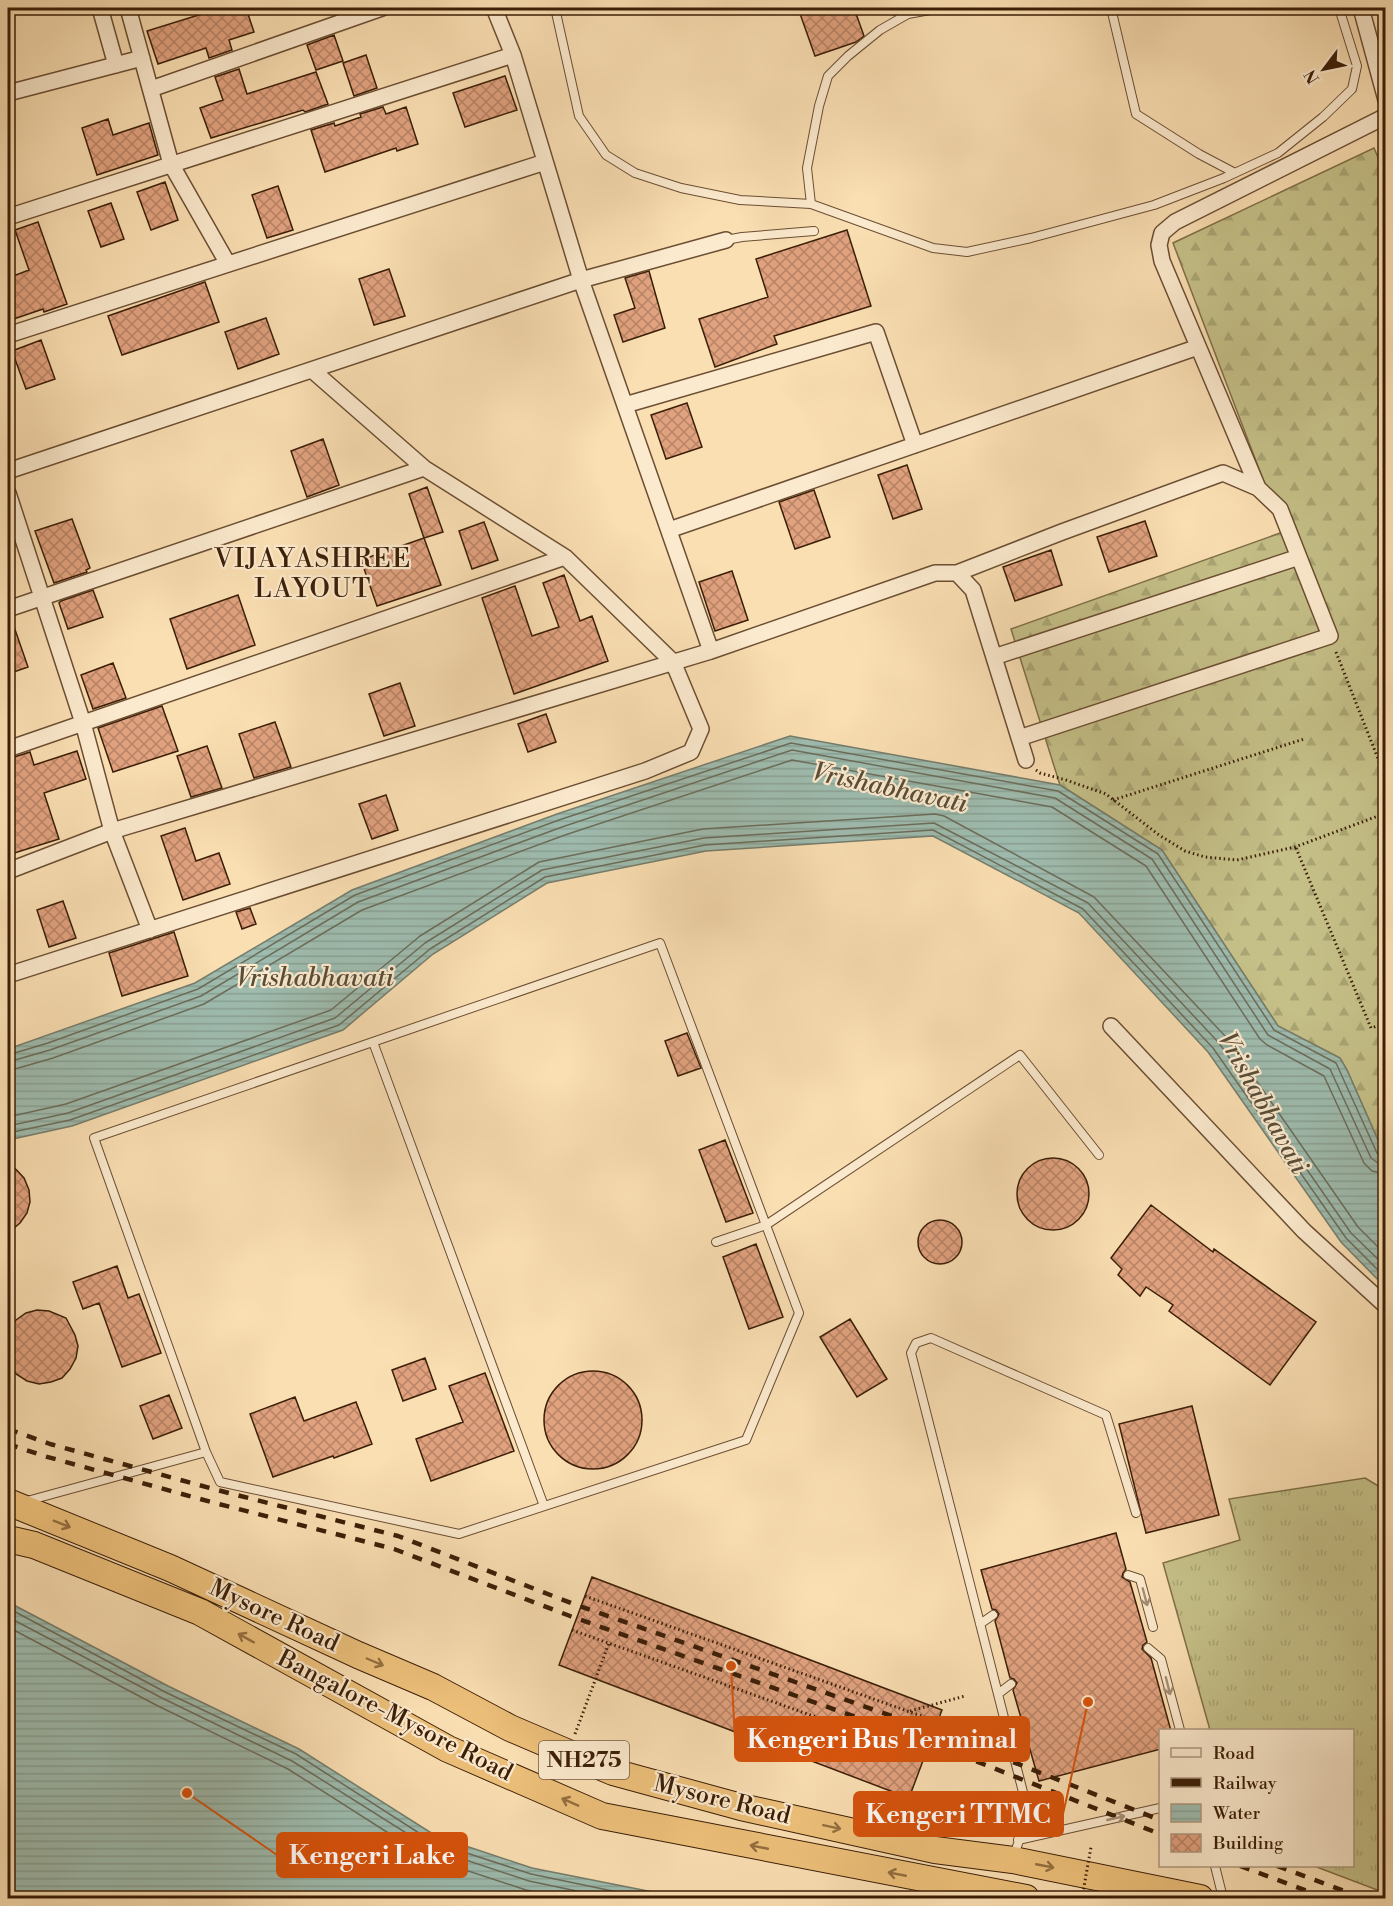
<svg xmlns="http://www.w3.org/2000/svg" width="1393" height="1906" font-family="'Libre Bodoni',serif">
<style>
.grass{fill:url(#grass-tufts);stroke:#806f48;stroke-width:1.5}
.forest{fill:url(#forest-firs);stroke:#806f48;stroke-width:1.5}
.water{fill:url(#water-rules);stroke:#767d6c;stroke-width:1.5}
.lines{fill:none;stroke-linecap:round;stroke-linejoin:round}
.shore{stroke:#6c6d5b;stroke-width:1.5}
.building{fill:url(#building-cross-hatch);stroke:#3b1e07;stroke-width:1.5}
.service-casing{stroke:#6b4e32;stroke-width:10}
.minor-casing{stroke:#6b4e32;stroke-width:18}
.trunk-casing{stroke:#3b1e07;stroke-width:28}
.path{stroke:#3b1e07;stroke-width:3;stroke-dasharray:1.5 3;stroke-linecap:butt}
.service{stroke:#fceace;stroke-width:8}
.minor{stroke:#fceace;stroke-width:15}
.trunk{stroke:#edc07a;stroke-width:26}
.rail{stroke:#3b1e07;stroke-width:4.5;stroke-dasharray:10 10;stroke-linecap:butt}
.path-bridge{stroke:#3b1e07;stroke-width:3;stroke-dasharray:1.5 3;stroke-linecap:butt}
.oneway{stroke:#946f40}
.oneway2{stroke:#a58e74}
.labels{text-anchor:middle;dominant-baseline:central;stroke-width:4.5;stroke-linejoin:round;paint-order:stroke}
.shield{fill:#fceace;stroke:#755b43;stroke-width:1.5}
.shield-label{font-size:22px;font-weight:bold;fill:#3b1e07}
.street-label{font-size:24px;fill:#3b1e07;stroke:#fceace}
.neighbourhood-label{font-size:26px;letter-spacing:1.5px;fill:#3b1e07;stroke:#fceace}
.water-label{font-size:26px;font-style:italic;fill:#594d39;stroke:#fceace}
.leader{fill:none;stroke:#d7530c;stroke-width:2}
.callout-dot{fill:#d7530c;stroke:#fceace;stroke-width:2}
.callout{fill:#d7530c;stroke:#d7530c;stroke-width:2}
.callout-label{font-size:26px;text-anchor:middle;font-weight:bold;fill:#fff}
</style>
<defs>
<pattern id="grass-tufts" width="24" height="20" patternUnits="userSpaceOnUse" patternTransform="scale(1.5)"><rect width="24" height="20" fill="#c5c088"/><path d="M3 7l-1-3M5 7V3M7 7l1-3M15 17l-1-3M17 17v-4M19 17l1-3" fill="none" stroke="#aaa574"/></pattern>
<pattern id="forest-firs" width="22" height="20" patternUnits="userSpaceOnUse" patternTransform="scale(1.5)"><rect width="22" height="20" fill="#c5c088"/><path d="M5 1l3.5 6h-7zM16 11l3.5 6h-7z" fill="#aaa574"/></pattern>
<pattern id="water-rules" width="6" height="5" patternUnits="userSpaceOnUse" patternTransform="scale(1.5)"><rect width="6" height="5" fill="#9ebcaf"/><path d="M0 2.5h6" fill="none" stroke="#89a195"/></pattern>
<pattern id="building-cross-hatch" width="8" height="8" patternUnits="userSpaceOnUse" patternTransform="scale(1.5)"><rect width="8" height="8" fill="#e1a27f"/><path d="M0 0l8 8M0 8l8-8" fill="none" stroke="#b88366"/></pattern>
</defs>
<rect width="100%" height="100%" fill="#fadfb3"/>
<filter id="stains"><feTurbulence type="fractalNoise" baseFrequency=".00333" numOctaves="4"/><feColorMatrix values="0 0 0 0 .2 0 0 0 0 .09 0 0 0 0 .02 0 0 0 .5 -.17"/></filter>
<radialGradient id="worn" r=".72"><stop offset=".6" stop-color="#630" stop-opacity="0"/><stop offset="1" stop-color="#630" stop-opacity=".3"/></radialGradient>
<path class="grass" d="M1365,1478L1385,1490V1893L1314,1866H1352V1730H1210L1163,1563L1240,1540L1229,1499Z"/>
<path class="forest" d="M1374,148L1386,176L1385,1156L1347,1070L1340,1058L1278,1026L1162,850L1060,785L1011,629L1283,532L1173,243Z"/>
<path class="water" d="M790,736L1060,785L1162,850L1278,1026L1340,1058L1347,1070L1385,1156V1287L1341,1242L1208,1052L1079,913L933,836L706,851L547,883L433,954L343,1030L72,1126L8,1140V1049L195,983L352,890L557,814Z
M8,1602L168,1686L299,1749L436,1836L532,1868L683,1898H8Z"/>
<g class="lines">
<path class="shore" d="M8,1055L48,1043L198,989L355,895L559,820L791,743L1058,791L1158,854L1274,1030L1336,1063L1377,1153L1381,1157H1386
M8,1062L50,1050L201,996L358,902L562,827L792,750L1055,798L1152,859L1268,1035L1330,1069L1371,1158L1378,1163L1386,1165
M8,1071L53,1058L204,1004L362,910L565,835L792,760L1052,807L1146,866L1260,1039L1267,1045L1324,1076L1364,1163L1372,1171L1386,1174
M8,1117L66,1104L331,1010L420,936L539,862L703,829L935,814L944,816L1094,897L1226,1037L1358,1227L1386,1255
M8,1126L68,1113L335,1018L425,943L542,870L704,838L934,823L1088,903L1219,1043L1351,1233L1386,1267
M8,1133L70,1120L339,1025L430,949L545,877L705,845L933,830L1083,909L1213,1048L1346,1238L1386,1278
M8,1608L165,1692L296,1754L433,1842L531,1874L646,1898
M8,1617L162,1698L292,1761L430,1848L529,1881L610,1898
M8,1627L158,1706L288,1769L426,1857L526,1890L567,1898"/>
</g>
<path class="building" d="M221,8H246L254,32L229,40L232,50L209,58L206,48L158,64L147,31Z
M798,8H854L864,36L856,42L815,56Z
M334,35L343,61L316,70L307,45Z
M366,55L377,88L354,96L343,63Z
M239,69L247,94L316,72L328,104L305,112L303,110L211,138L200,108L223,100L215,77Z
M505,76L517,110L465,127L453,93Z
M383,107L386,114L406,107L418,144L397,151L396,148L325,172L311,130L334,123L335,126L361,117L360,114Z
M108,119L113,135L149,123L158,155L97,175L82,128Z
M165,182L178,220L151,230L137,192Z
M278,186L293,230L267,238L252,195Z
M111,203L124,239L101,247L88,211Z
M38,222L67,304L44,312L43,309L8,321V278L29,270L15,230Z
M847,230L871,306L774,336L777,344L715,367L699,319L768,297L756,259Z
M389,269L405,316L374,325L359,279Z
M649,271L665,328L623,342L614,315L635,308L625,278Z
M205,282L219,322L122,355L108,316Z
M266,318L279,354L238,369L225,332Z
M41,340L55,379L26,389L12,351Z
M687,403L702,447L666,459L651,415Z
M323,439L339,485L307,497L291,451Z
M907,465L922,509L893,519L878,475Z
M427,487L443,532L424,538L409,494Z
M814,490L830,537L795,549L779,502Z
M72,519L90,568L86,570L87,572L54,583L35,531Z
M1145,521L1157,556L1109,572L1097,537Z
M484,522L498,560L472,569L459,531Z
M424,538L441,585L377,606L361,560Z
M1051,550L1062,585L1015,601L1003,567Z
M732,571L748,620L715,631L699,582Z
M564,575L580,621L592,616L608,661L514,694L482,598L515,586L532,636L559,627L543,583Z
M93,590L103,617L68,629L59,603L61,601Z
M238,595L255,645L187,669L170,619Z
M11,618L28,667L8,674V619Z
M113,663L126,698L93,709L81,675Z
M400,683L415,726L384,736L369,694Z
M162,706L178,751L113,772L98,728Z
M546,714L556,742L528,752L518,724Z
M275,722L291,767L254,778L239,734Z
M207,746L222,788L191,797L177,756Z
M77,751L86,779L44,793L59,839L8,855V808L10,807L8,789V759L30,752L34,765Z
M386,795L398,830L372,839L359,804Z
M185,828L196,861L219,853L230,884L183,900L161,836Z
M63,901L76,938L49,947L37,910Z
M250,908L256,924L242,929L236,912Z
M174,932L188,976L122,996L109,953Z
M687,1033L701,1068L678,1076L665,1041Z
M725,1140L753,1213L726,1222L699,1150Z
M1017 1194a36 36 0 1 1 72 0a36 36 0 1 1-72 0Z
M8,1161L24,1178L29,1190L30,1202L27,1213L20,1223L8,1233Z
M1151,1205L1213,1252L1214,1249L1316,1322L1270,1385L1169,1311L1173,1305L1146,1287L1140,1296L1118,1275L1122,1269L1111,1258Z
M918 1242a22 22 0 1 1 44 0a22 22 0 1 1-44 0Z
M756,1244L783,1317L749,1329L723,1257Z
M117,1266L128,1298L139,1294L161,1353L122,1367L99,1303L83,1309L73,1282Z
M37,1310L49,1311L66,1318L75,1335L78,1346L76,1358L70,1369L62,1378L51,1382L39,1384L27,1381L16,1374L8,1360V1330L16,1320L26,1313Z
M850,1319L887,1379L857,1397L820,1337Z
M425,1358L436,1389L403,1401L392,1370Z
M544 1420a49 49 0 1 1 98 0a49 49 0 1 1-98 0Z
M485,1373L514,1451L431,1481L416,1439L463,1422L449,1386Z
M169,1395L182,1428L153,1439L140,1406Z
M295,1397L304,1421L356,1402L372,1444L334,1458L333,1456L273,1477L250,1414Z
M1192,1406L1219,1515L1146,1533L1119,1424Z
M1116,1533L1126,1569L1123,1573L1122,1577L1130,1582L1147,1642L1143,1645L1142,1649L1151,1658L1171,1731H1161V1749L1039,1781L1013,1690L1017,1683L1014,1679L1010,1678L995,1621L999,1614L996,1610L992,1609L981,1570Z
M592,1577L942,1710L909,1798L559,1665Z"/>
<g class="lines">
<defs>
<path id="service" d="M555,8L579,116L606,155L635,173L681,188L740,200L811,204L807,168L819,106L828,76L848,56L880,30L908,14
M883,8L908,14L941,8
M1111,8L1136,114L1199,154L1235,173
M811,204L933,248L967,252L1031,238L1154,205L1224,178L1278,153L1323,117L1352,89L1357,66L1339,8
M726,240L742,237L814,231
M373,1042L544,1506
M716,1242L766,1225L1020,1055L1099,1155
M27,1501L206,1452L94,1138L660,943L799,1313L746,1440L459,1534L220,1482L206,1452
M1128,1575L1140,1579L1153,1627
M980,1624L993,1615
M1148,1648L1161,1659L1180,1730
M998,1694L1011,1684
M1018,1840L1160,1808
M1014,1856L1022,1831L1025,1800L911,1353L916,1343L931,1338L1106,1415L1136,1513
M1215,1866L1223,1898"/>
<path id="minor" d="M100,8L116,65
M128,8L171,164L228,264
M494,8L513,55L581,280L711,651
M1361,8L1386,100
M151,89L382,8
M8,93L142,58
M8,217L513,55
M8,335L545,162
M625,405L876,332L915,445
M8,471L581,280L726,240
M1258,488L1162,261L1159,245L1162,233L1175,222L1386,116
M8,493L83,723L112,831L150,930
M669,530L1198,347
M957,573L1062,532L1223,473L1258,488L1280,509L1330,636L1019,738
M8,609L424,468
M994,657L1299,557
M8,749L565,557
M8,871L112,831L711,651L935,573H957L973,590L1026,760
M8,975L645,771L691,752L701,729L673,662L565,557L424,468L312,370
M1111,1026L1304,1231L1386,1306"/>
<path id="trunk" d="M8,1502L170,1568L358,1655L433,1687L510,1728L613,1772L741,1807L935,1850L1013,1860L1200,1898
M8,1539L34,1545L200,1612L448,1749L602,1816L1026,1898"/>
</defs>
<use href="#service" class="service-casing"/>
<use href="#minor" class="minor-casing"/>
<use href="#trunk" class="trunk-casing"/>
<path class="path" d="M1336,652L1386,779
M1036,770L1040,773L1066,780L1106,794L1159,835L1185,851L1205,857L1237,860L1295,847L1386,813
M1113,800L1304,739
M1296,848L1371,1028L1386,1023
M585,1596L938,1722
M572,1630L925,1756
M910,1711L965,1696
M575,1734L609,1643"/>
<use href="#service" class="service"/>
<use href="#minor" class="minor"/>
<use href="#trunk" class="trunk"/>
<path class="rail" d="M8,1429L50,1444L217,1490L398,1536L571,1603L937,1732L1160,1820
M8,1444L44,1456L211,1502L394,1549L570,1616L935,1745L1160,1834
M1240,1866L1326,1898
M1277,1866L1363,1898"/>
<path class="path-bridge" d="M1082,1898L1091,1847"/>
</g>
<defs><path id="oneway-shaft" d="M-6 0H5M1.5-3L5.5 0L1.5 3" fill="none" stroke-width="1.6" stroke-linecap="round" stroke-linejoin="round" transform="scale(1.5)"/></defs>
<g class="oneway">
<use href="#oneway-shaft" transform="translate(62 1524) rotate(22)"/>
<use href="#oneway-shaft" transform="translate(246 1638) rotate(-151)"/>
<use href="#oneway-shaft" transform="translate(375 1662) rotate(23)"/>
<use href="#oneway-shaft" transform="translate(570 1802) rotate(-156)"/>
<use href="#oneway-shaft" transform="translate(832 1827) rotate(12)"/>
<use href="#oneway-shaft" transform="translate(759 1847) rotate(-169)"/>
<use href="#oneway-shaft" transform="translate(1045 1866) rotate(11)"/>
<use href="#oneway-shaft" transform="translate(897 1874) rotate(-169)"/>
</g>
<g class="oneway2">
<use href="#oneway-shaft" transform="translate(1145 1597) rotate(75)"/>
<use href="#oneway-shaft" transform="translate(1168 1686) rotate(76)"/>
<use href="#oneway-shaft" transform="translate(1116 1818) rotate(-13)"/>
</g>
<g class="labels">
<rect class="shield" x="539" y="1741" width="90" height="38" rx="4.5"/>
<g class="shield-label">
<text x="584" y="1760">NH275</text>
</g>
<g class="street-label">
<text transform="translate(274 1616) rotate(25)">Mysore Road</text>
<text transform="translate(395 1716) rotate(27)">Bangalore-Mysore Road</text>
<text transform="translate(722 1800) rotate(14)">Mysore Road</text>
</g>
<g class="neighbourhood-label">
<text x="313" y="559">VIJAYASHREE<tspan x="313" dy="30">LAYOUT</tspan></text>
</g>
<g class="water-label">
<text transform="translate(890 788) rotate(12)">Vrishabhavati</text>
<text x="315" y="978">Vrishabhavati</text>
<text transform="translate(1263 1103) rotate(61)">Vrishabhavati</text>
</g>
</g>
<path class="leader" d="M731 1666L735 1739M1088 1702L1063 1814M187 1793L277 1855"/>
<g class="callout-dot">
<circle cx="731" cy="1666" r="6"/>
<circle cx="1088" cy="1702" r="6"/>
<circle cx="187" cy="1793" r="6"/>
</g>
<g class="callout">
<rect x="735" y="1717" width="294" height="44" rx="6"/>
<rect x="854" y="1792" width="209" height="44" rx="6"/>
<rect x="277" y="1833" width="190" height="44" rx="6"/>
</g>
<g class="callout-label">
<text x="882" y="1748">Kengeri Bus Terminal</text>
<text x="958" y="1823">Kengeri TTMC</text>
<text x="372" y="1864">Kengeri Lake</text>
</g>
<rect width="1393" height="1906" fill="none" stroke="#fadfb3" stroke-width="30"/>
<rect x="9" y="9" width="1375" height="1888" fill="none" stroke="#3b1e07" stroke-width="3"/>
<rect x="15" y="15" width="1363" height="1876" fill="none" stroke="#3b1e07" stroke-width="1.5"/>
<rect x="1159" y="1729" width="195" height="138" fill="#fceace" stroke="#af987e" stroke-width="1.5"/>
<rect x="1171" y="1748" width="30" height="9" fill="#fceace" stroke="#af987e" stroke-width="1.5"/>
<text x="1213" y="1759" font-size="18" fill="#3b1e07">Road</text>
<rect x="1171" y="1778" width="30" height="9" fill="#3b1e07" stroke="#af987e" stroke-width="1.5"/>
<text x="1213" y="1789" font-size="18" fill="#3b1e07">Railway</text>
<rect x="1171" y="1804" width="30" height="18" fill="url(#water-rules)" stroke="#af987e" stroke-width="1.5"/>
<text x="1213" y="1819" font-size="18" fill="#3b1e07">Water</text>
<rect x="1171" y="1834" width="30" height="18" fill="url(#building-cross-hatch)" stroke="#af987e" stroke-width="1.5"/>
<text x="1213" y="1849" font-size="18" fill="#3b1e07">Building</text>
<g transform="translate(1324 69) rotate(238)" stroke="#fceace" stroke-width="4.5" paint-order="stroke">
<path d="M0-4.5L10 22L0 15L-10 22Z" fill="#3b1e07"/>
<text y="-9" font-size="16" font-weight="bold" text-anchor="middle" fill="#3b1e07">N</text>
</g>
<rect width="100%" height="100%" filter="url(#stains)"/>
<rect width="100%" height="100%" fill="url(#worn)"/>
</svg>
